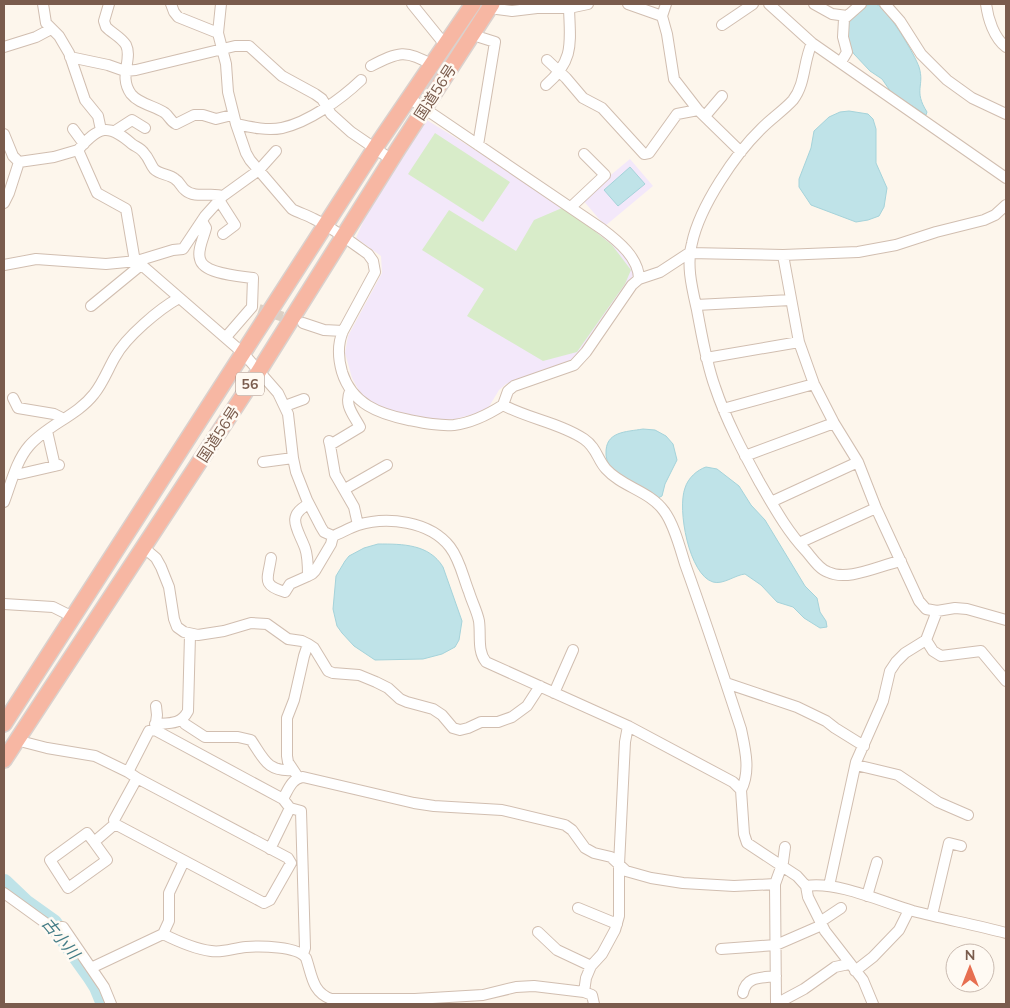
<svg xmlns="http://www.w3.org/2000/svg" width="1010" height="1008" font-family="Mulish,'Noto Sans JP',sans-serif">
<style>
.education{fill:#f3e8fa}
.green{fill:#d8ecc9}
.water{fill:#bfe3e8;stroke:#a5d3da}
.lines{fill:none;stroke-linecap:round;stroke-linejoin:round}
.river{stroke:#bfe3e8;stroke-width:18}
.minor-tunnel{stroke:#dcd0c4;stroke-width:10;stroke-dasharray:10 5;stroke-linecap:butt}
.minor-casing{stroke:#d1beb0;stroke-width:12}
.highway-casing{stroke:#dad1cd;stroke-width:18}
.minor{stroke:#fff;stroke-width:10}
.highway{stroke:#f7b7a3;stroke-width:15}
.labels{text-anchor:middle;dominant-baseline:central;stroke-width:5;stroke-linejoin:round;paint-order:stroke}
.shield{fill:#fffaf3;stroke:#a28b7f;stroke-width:1}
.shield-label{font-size:14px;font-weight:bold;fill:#7a5c4d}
.street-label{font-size:15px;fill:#7a5c4d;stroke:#fffaf3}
.water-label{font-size:16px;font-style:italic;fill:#437c86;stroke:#fffaf3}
</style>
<rect width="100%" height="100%" fill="#fdf6ec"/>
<path class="education" d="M427,120L544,193L614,243L635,269L631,281L573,362L506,384L499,390L487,410L456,419L444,420L431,419L386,410L367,400L359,391L352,378L345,353L348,336L382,273L381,256L356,238L370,206Z
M630,159L653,186L605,226L582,199Z"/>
<path class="green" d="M435,133L510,182L483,222L408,174Z
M562,208L586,224L612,245L631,270L625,284L577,352L543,361L467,316L484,289L422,250L449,210L516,251L534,220Z"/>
<path class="water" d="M876,4C888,9 915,55 919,67C925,86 913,90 927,112L926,115L891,92L882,79L870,71L854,54L848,44L846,24L865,5Z
M849,111L868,114L873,119L876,129V163L887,188L884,207L879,216L868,220L856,222L811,205L799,187V179L811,148L814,131L829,117L840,112Z
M630,167L645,184L618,206L604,190Z
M643,429L655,430L666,436L673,444L677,460L665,484L662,496L658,498C643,489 626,482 613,471C609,467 606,459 606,454C605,431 626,432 643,429Z
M706,467L717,469L739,486L751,505L765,520L805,586L817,598L820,612L826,621L827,627L820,628L804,618L793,607L777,602L761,585L745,574C735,575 723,585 713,582C689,575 677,509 685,488C688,478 697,470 706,467Z
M378,544C403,544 429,544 443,567L462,621L459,640L455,647L442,654L423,659L375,660L354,646L342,633L337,626L333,609L336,576L345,561L349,556L364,548Z"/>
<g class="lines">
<path class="river" d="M4,883L25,903L53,923L91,976L98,987L105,1004"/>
<path class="minor-tunnel" d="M259,309L296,321"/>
<defs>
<path id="minor" d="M43,4L46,23L59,36L69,53L85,100L98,116L101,130
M109,4L104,21L106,27C113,34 121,37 126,45C133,59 118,76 131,94C139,104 155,106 165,113C169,116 170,121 176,124L194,115H203L216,119L232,115
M171,4L174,12L178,17L218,33
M221,4L218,33L226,64L228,92L236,124L246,153L250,160L292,209C299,213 307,215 314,219C333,228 351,242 368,254L373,261L375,272L343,331C337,345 338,358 342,372C352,404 379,414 409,420C424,423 438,426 454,425C470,423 489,414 503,405L508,391L514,386L574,365L586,352L632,285L639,279L660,272L689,253L783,255L858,252L896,245L936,232L984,220L995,215L1006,205
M412,4L446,46
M628,4L662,16
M666,4L662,16L667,34L674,79L698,110L741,152
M769,4L812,43L1006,178
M814,4L832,14L847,16
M885,4L900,21L921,54L947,80L972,98L1006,114
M986,4C988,19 994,38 1006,47
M489,8L512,11L537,8H569L588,4
M722,25L753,4
M473,35L495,42L478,145
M812,43C803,62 806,83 793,100C784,110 772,118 762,128C735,154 700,206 692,243C686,265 692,288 697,310C702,336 706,362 715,387C726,420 743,452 760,483C774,507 787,531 806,551C812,558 819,569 828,572C848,582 880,565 901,561
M4,47L36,37L51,29
M70,57L108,65L125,71L136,70L235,46H249L282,76L315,94L322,99L331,114L351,132L392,160
M547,60L566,78L583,98L602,108L644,154L649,153L677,114L698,110
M841,62L847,52L843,37L844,19L861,4
M371,66C398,52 406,49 432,65
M546,85C575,60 570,42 569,8
M409,98L602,229C618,241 639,258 639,279
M705,116L722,96
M236,124C250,127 267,131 282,128C309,122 341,99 361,80
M73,129L84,144
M115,131L132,120L145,128
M4,134L13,156L19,162L54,157L78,150L97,193L126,209L134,256L137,261L243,353L278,393L288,414L293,458L296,472L307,500L321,527L324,532L333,536C341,533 349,528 358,525C387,516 430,521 450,547C460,560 463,577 469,592C472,602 477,611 479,621C481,635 477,651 486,662L628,726L733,782L741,790L744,834L747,843L797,876L806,886L808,897L825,931L863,980L873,1004
M78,150C99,126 108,123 132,144C136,147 141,148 144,153C149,158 150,164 154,169C160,175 169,174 175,179C180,182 181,187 185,190C195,199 211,192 223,196
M219,200L235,225L223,234
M4,203L9,193L19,162
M571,207L605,175L584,154
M202,221L206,228C204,237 197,250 200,259C203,274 239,276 253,278L252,307L226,337
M783,255L799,342L814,384L834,423L858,462L876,508L919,601L926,609L937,611L955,608L967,609L1006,620
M4,265L36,259L106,264L137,261L173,250L183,249L205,216L223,196L259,170L276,151
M696,305L791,300
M91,306L141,265
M303,323L324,330L343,331
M706,358L799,342
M13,398L18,408L54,414L64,419
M503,405C529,419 560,423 584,439C597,448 597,459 606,469C622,487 650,491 664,511C674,524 680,548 685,564C705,619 723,674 741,729C745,748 751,772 741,790
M285,406L304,399
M723,409L814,384
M47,431L55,466
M329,441L330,445L360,427C353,414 344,405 350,391
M330,445L335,474L354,507L358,525
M745,456L834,423
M263,462L293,458
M15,473L20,474L59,465
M345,489L387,465
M4,502C11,484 16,461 29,446C47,425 77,416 94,394C103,383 108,369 115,357C126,337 159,309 179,298
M771,502L858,462
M799,543L876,508
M143,547L156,558L161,567L169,587L174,619L177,627L184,632L198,635L224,631L251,623L267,624L288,639L302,641L308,644L314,648L328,671L333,673L359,675L376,682L388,688L400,699L407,702L433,709L442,715L453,728L460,730L468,728L481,722H498L512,717L527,706L540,686
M271,558C268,579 261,585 285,592L290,584L308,576C308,566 308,556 305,548C298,529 285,516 309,504
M308,576L312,574L315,571L331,544L333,536
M4,604L53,607L73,617
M926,640L933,651L941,656L981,651L1006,681
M726,683L797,707L826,721L835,728L864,746
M554,693L573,650
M182,720L185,724L205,737H238L251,740C264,759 267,772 293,770
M155,724C169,723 181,725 188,711L190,635
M155,730L157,715L156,706
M16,740L47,748L95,756L128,772L137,778L288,858L291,863L270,900L264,903L115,824L114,820L137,778
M856,765L898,775L938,802L968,815
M128,772L149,731L155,730L283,799L290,808L270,849
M298,777L288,762L287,756V718L294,700L304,656L308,644
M283,799C288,790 292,778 303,777L414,803L434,806L502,810L565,825L572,830L585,848L594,853L611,857L626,871L651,878L683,883L734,886L775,884
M290,808L301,811L305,948L303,954
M94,842L107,860L68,888L50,860L87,833L94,842L115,824
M806,886C838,881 882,902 913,911C944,919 976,925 1006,933
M829,886L856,762L883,701L890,671L896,662L905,653L926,640L937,611
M4,893L51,927H63L104,987L111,1004
M867,896L877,862
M578,908L617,924
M932,915L949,843L961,846
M820,922L841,908
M538,932L557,950L591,966
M163,934C177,941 195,949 211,951C223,953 234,948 246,947C260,946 298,946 306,958C312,975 312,992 331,999H415L483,995L516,987L534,986L584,992L592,995L594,1004
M721,949L776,945L822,925
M91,968L163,934L169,921V893L184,861
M855,971L873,957L899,930L909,910
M584,992L586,978L591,966L602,954L615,930L619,916V865L625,742L628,726
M743,993C746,976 761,978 776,976
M776,1004L775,884L783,862L785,847
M776,1004L804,989L835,967L849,964"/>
<path id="highway" d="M4,724L375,148L473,4
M4,760L259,371L398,149L492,4"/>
</defs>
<use href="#minor" class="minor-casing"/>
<use href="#highway" class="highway-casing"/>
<use href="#minor" class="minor"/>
<use href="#highway" class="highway"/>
</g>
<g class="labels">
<rect class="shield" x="236" y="372.5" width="28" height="23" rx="4"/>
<g class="shield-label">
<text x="250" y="384">56</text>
</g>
<g class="street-label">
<text transform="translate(435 92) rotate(-57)">国道56号</text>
<text transform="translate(218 434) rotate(-57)">国道56号</text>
</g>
<g class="water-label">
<text transform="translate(61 938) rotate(50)">古小川</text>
</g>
</g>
<rect width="1010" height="1008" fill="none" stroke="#7a5c4d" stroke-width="10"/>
<g transform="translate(970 968)"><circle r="24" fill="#fffaf3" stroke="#cabbb1"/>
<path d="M0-4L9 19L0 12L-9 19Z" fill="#e76f51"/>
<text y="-8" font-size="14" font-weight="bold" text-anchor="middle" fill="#7a5c4d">N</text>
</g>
</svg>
